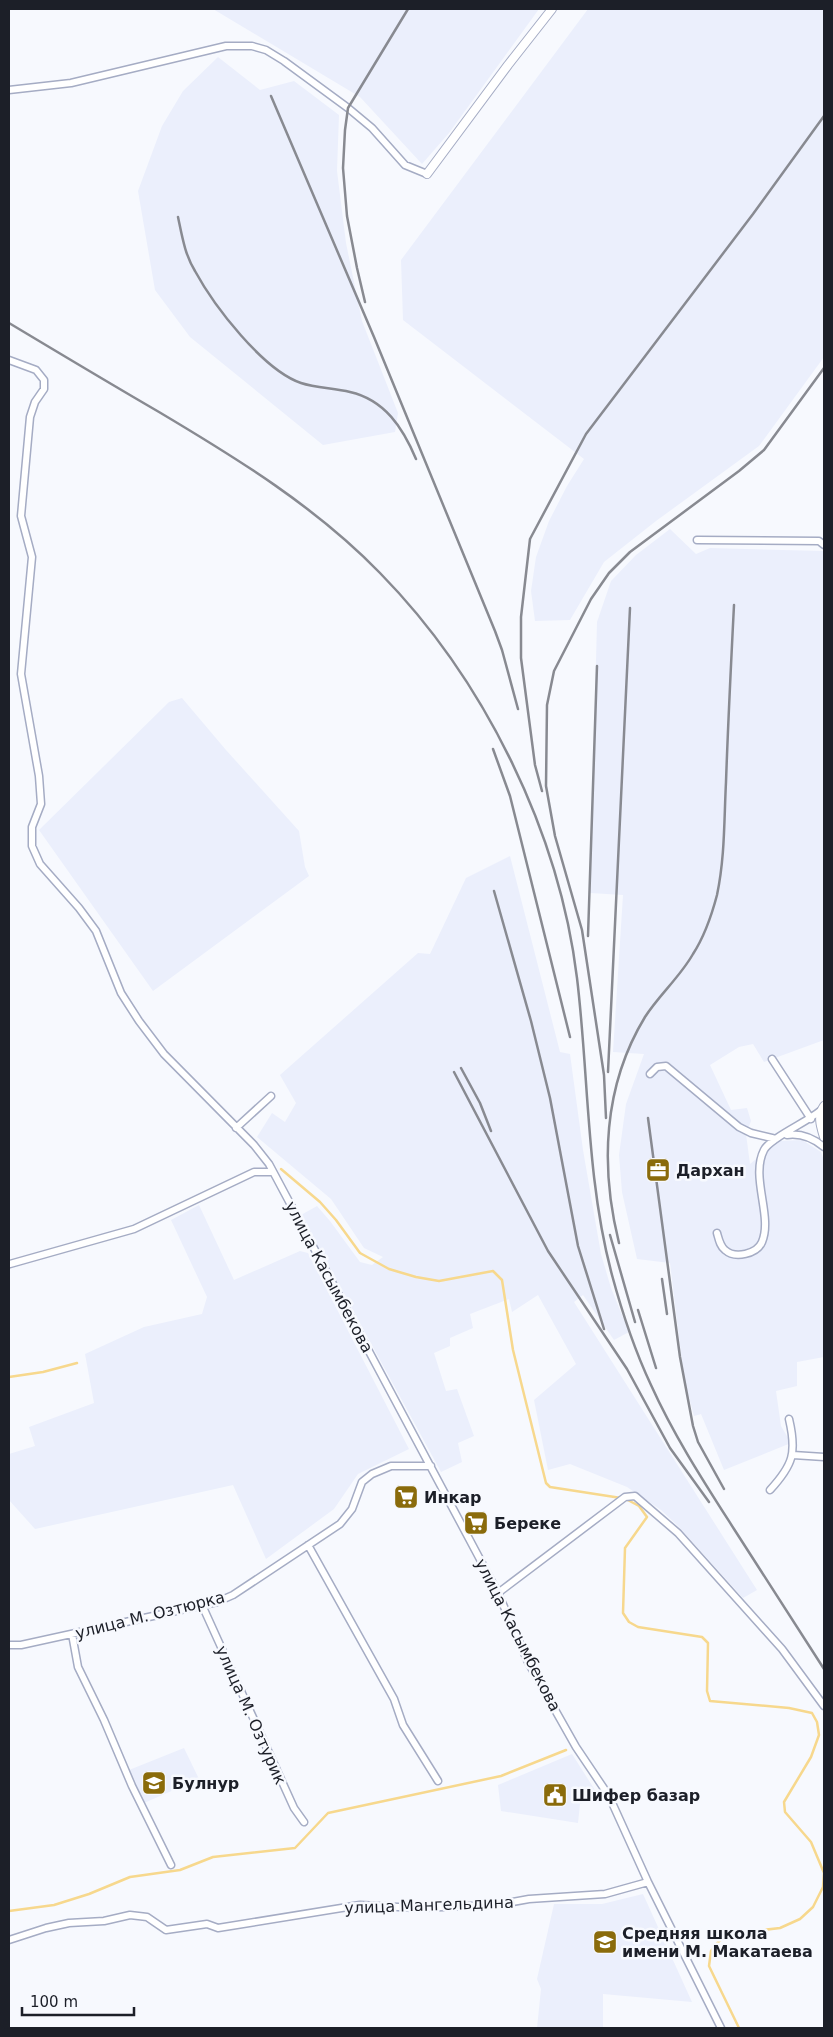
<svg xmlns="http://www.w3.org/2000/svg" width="833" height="2037" font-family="'DejaVu Sans',sans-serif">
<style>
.built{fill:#ebeffc}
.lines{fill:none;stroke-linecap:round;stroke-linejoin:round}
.stream{stroke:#f7d88d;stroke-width:2.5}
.minor-casing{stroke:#a5acc4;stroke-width:9}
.tertiary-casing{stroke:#a5acc4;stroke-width:10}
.minor{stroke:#fff;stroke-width:6}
.tertiary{stroke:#fff;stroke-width:8}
.rail{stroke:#888a91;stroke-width:2.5}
.labels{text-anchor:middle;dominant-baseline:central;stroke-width:5;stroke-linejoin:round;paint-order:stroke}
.poi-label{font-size:16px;font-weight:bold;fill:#1c1f28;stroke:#f7f9fe;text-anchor:start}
.street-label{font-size:16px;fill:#1c1f28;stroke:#f7f9fe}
</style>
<rect width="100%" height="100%" fill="#f7f9fe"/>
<path class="built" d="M213,9H539L449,133L422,164L360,97Z
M588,9H824V357L759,446L656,521L604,562L570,620L535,621L531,591L536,557L549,521L567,486L584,459L403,320L401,260Z
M218,57L260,90L294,81L339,115L337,171L346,243L362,321L398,413L395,432L323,445L190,337L155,290L138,191L162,126L183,91Z
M670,529L696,554L710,548L823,551L824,562V1040L764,1062L753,1044L739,1047L710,1065L731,1110L747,1108L751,1121L746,1134L750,1164L778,1141L802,1140L821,1152L824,1160V1357L797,1362V1386L776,1391L781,1426L791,1443L724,1470L701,1414L694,1416L684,1379L670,1263L637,1259L622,1192L619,1155L626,1104L644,1054L613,1052L623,895L590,893L597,622L611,581L636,555Z
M182,698L226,750L299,831L305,867L309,876L153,991L39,830L169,702Z
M510,856L560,1052L570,1054L583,1150L601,1254L611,1288L629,1332L614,1340L583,1295L574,1302L757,1590L743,1598L678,1526L661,1510L627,1487L570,1464L548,1470L534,1400L576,1364L538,1295L512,1312L509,1299L470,1314L473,1328L450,1338V1346L434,1353L446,1391L457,1389L474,1436L458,1443L462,1462L441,1472L301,1215L317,1206L330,1221L360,1262L372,1265L383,1257L364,1248L331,1199L257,1137L272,1113L285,1122L296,1103L280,1075L418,953L430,954L466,878Z
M199,1205L234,1280L300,1251L308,1253L409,1449L358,1474L334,1509L266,1559L233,1485L35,1529L9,1500V1454L35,1446L29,1427L94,1403L85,1354L144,1327L202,1314L207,1297L171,1220Z
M184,1748L199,1779L144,1803L129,1770Z
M572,1754L600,1798L580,1804L578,1823L501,1811L498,1785Z
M643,1894L692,2002L603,1994V2028H537L541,1989L537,1979L554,1904H602Z"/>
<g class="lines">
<path class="stream" d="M281,1169L320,1202L336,1220L360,1253L389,1269L416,1277L439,1281L493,1271L502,1280L513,1350L546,1483L550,1487L621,1498
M9,1377L43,1372L77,1363
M626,1499L639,1506L647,1517L625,1548L623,1613L629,1622L638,1627L702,1637L708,1643L707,1691L710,1701L789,1708L812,1713L817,1722L819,1735L811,1757L784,1802L785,1812L811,1842L824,1873L823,1887L813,1907L800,1919L780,1928L729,1934L718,1942L711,1951L709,1966L739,2028
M9,1911L54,1905L89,1894L130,1877L180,1870L213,1857L295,1848L328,1813L501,1776L566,1750"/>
<defs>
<path id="minor" d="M9,90L71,83L226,46H252L266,50L284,61L348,108L372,128L405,165L427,174
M9,360L36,370L44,380V389L35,402L30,417L21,516L32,557L21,674L39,776L41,804L32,827V846L40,864L79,908L96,931L121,993L139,1021L164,1054L254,1145L269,1164L498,1593L528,1662L576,1747L609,1796L648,1882L721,2028
M697,540L819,541L824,545
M772,1059L811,1119
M650,1074L657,1067L666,1066L739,1127L751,1133L776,1139
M236,1128L271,1096
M787,1135C802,1133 813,1138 824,1147
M717,1233C719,1240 720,1246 725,1250C735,1259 757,1254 762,1242C773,1216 750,1177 764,1150C770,1138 807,1122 820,1111
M10,1264L134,1229L254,1172H273
M793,1455L824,1457
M770,1490C793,1465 797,1453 789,1419
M308,1545L394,1699L403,1725L438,1781
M498,1593L625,1497L635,1496L678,1533L782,1649L824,1706
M202,1605L294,1808L304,1822
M72,1634L78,1667L104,1720L132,1786L171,1865
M9,1645H21L217,1602L233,1595L340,1524L352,1509L362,1482L372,1474L391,1466H431
M9,1940L46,1928L69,1923L104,1921L130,1915L147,1917L166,1930L207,1924L218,1928L360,1905L417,1908L496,1905L529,1899L605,1894L648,1882"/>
<path id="tertiary" d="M427,174L508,65L552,9
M824,1106C817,1116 821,1127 824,1137"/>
</defs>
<use href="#minor" class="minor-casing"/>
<use href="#tertiary" class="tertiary-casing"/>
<use href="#minor" class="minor"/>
<use href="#tertiary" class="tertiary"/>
<path class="rail" d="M271,96L374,337L495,631L502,650L518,709
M178,217C182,236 185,255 195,271C214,306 263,370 301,383C316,388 334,388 350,392C385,400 403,428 416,459
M365,302L357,268L347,216L343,168L345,130L348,108L408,9
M9,323C59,353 109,383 159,412C238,459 316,507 380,573C484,679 559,831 577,978C589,1077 586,1178 612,1275C622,1312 635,1351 651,1385C674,1436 704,1482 734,1529C764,1575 794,1622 824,1669
M493,749L510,796L570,1037
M542,791L535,765L521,658V617L530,539L586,434L753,214L824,116
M494,891L531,1021L550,1098L578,1246L604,1329
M588,936L597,666
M461,1068L480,1103L491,1131
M454,1072L548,1251L627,1369L670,1448L709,1502
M608,1072L630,608
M606,1118L604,1075L582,930L555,836L546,786L547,705L554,671L591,599L609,573L630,552L739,471L764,450L824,368
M648,1118L680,1357L693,1426L698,1442L724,1489
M610,1235L635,1322
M619,1243C600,1167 603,1086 645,1017C659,995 680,977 693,954C704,937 712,914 717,895C725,857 724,820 726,782C728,723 731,664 734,605
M662,1279L667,1314
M638,1310L656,1368"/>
</g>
<defs>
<symbol id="office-square" viewBox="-11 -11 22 22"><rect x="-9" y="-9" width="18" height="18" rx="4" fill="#8a6b0b" stroke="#f7f9fe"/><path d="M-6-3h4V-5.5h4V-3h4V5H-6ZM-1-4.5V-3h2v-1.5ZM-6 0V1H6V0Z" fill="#fff"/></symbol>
<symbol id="supermarket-square" viewBox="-11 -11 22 22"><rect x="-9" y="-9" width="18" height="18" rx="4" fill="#8a6b0b" stroke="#f7f9fe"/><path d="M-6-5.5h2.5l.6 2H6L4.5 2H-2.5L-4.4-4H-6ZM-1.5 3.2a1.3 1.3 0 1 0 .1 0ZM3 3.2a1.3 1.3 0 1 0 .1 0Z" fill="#fff"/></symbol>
<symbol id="school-square" viewBox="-11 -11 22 22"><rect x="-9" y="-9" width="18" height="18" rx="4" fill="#8a6b0b" stroke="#f7f9fe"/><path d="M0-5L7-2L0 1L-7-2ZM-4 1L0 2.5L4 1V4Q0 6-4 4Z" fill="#fff"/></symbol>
<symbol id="civic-square" viewBox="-11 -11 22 22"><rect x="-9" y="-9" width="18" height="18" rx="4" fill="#8a6b0b" stroke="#f7f9fe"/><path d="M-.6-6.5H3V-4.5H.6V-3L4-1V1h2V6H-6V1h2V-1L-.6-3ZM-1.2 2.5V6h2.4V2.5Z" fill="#fff"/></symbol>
</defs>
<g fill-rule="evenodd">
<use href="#office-square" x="644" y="1156" width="28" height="28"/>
<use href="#supermarket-square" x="392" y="1483" width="28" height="28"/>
<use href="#supermarket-square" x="462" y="1509" width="28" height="28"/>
<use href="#school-square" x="140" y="1769" width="28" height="28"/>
<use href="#civic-square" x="541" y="1781" width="28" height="28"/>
<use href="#school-square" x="591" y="1928" width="28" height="28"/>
</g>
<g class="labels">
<g class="poi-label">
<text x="676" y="1170">Дархан</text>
<text x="424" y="1497">Инкар</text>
<text x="494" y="1523">Береке</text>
<text x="172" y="1783">Булнур</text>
<text x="572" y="1795">Шифер базар</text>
<text x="622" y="1933">Средняя школа<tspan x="622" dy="18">имени М. Макатаева</tspan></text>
</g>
<g class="street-label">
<text transform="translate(329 1277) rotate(62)">улица Касымбекова</text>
<text transform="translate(150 1615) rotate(-14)">улица М. Озтюрка</text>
<text transform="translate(518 1635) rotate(63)">улица Касымбекова</text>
<text transform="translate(251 1715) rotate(66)">улица М. Озтурик</text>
<text transform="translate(429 1905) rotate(-2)">улица Мангельдина</text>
</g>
</g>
<rect width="833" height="2037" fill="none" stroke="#1c1f28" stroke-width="20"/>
<path d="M22 2007v8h112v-8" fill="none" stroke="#1c1f28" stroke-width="2.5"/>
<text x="30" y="2007" font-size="15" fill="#1c1f28" stroke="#f7f9fe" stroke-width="4" paint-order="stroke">100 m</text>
</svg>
